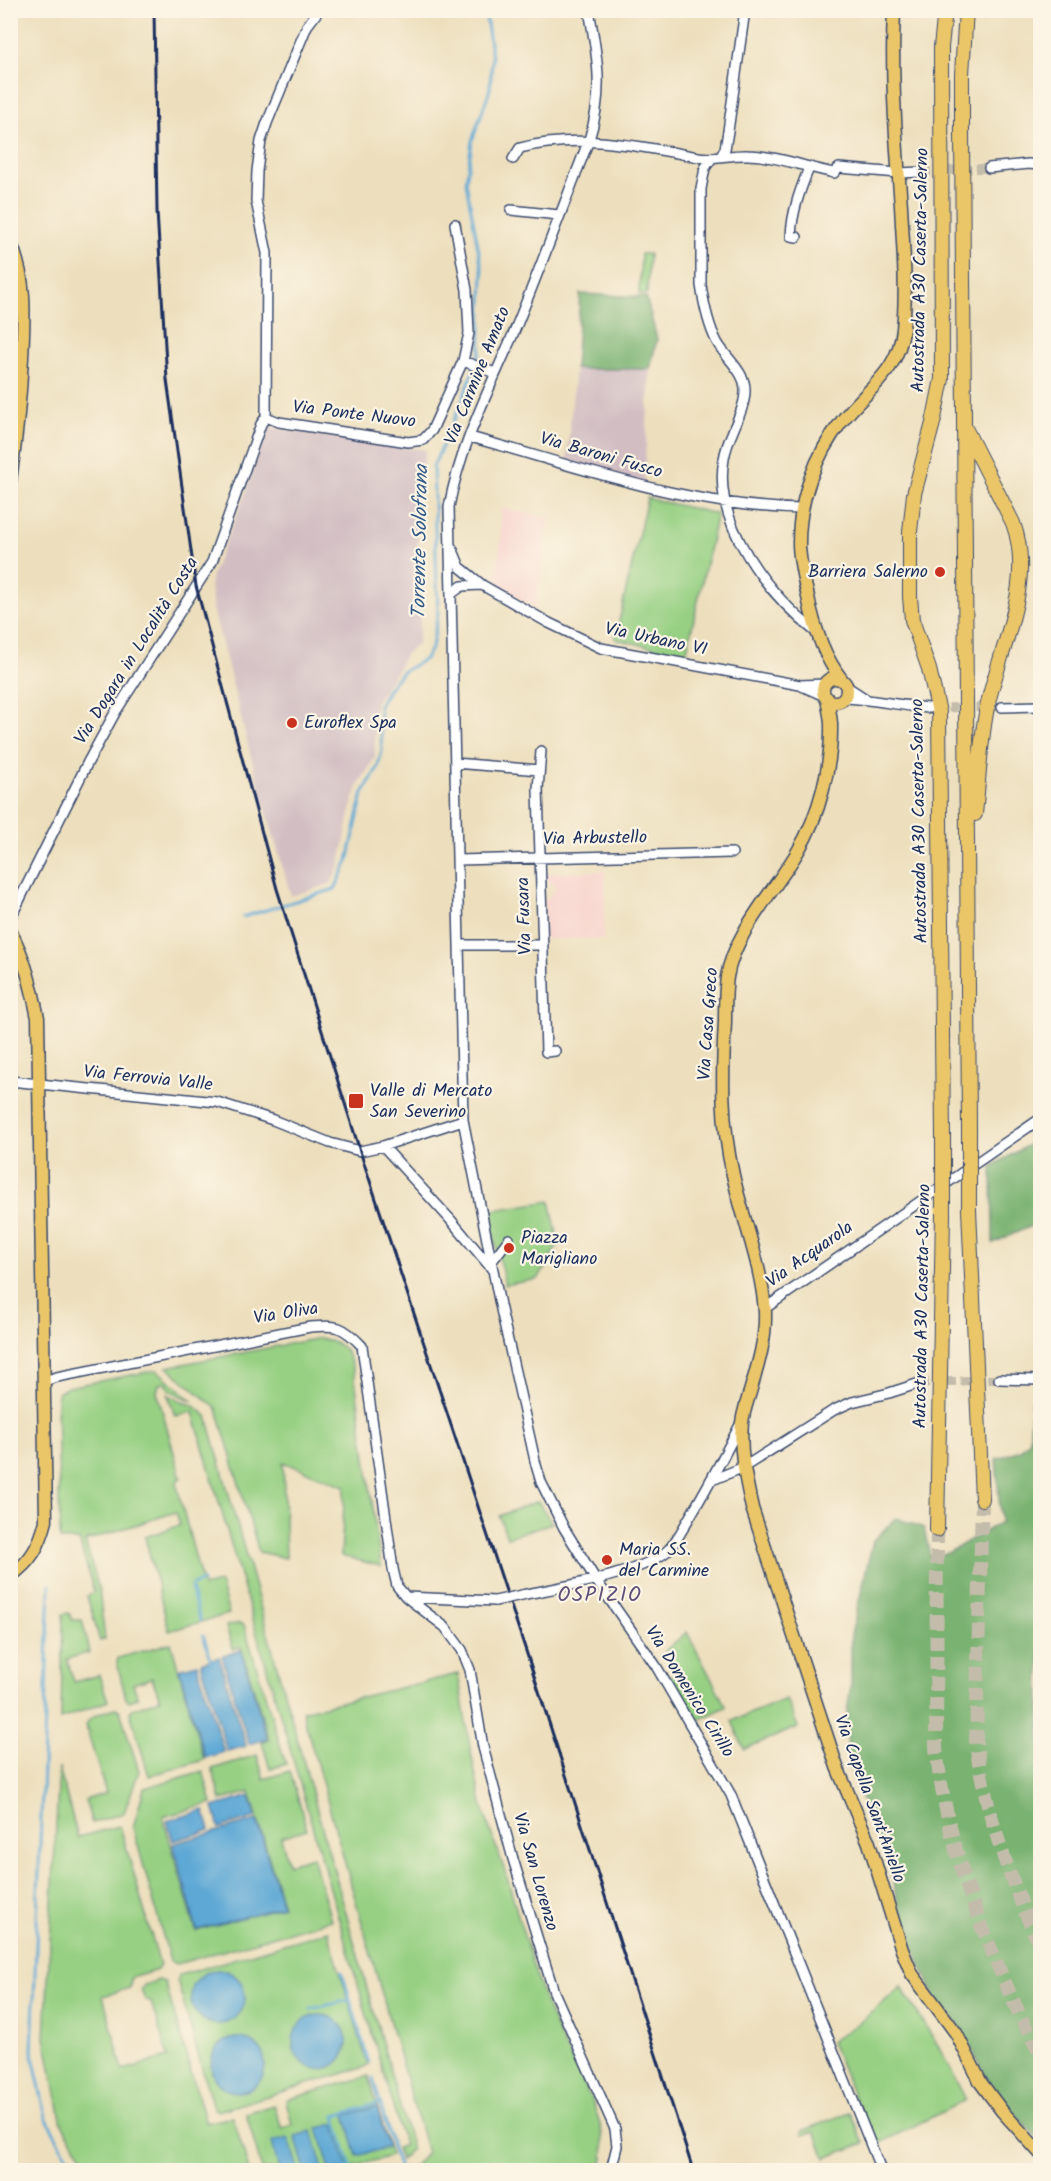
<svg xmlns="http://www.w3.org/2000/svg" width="1051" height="2181" font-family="Kalam,sans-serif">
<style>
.built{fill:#f7d0cb}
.industrial{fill:#d2bec2}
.green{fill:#97d083;stroke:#598070;stroke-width:1.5}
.forest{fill:#79b271;stroke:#4a7068;stroke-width:1.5}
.water{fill:#5da8d5;stroke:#3c6c9a;stroke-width:1.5}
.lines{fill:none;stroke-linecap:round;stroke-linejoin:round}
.stream{stroke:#5da8d5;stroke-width:3}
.minor-tunnel{stroke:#c3bcaa;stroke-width:9;stroke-dasharray:9 4.5;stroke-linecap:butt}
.highway-tunnel{stroke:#c3bcaa;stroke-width:14;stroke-dasharray:14 7;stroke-linecap:butt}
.minor-casing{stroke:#3a496c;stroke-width:12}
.major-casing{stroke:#3a496c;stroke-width:15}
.highway-casing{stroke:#3a496c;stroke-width:16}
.minor{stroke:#fff;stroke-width:9}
.major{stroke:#ebc669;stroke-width:12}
.highway{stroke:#ebc669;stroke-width:14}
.rail{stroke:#1b2f5e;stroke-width:3}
.minor-bridge-casing{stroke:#3a496c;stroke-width:12;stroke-linecap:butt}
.highway-bridge-casing{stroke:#3a496c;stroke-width:16;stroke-linecap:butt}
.minor-bridge{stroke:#fff;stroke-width:9}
.highway-bridge{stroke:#ebc669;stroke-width:14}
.poi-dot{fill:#c8321e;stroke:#fcf5e5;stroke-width:2}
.labels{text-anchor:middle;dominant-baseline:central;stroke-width:4.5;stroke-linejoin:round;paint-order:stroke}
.street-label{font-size:18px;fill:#1b2f5e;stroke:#fcf5e5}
.poi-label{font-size:18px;fill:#1b2f5e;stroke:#fcf5e5;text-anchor:start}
.water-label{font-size:20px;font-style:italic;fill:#325988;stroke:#fcf5e5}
.quarter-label{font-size:21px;letter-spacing:1.5px;fill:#5e507a;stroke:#fcf5e5}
</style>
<rect width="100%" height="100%" fill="#fcf5e5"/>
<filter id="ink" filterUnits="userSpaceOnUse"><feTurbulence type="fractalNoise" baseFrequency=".0167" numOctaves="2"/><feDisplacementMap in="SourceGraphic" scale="12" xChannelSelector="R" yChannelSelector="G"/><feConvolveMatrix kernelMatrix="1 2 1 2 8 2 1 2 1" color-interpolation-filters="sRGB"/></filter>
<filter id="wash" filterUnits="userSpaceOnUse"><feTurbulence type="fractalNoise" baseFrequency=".008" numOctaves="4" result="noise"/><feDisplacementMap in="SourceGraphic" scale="24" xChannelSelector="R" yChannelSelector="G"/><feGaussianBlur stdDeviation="1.35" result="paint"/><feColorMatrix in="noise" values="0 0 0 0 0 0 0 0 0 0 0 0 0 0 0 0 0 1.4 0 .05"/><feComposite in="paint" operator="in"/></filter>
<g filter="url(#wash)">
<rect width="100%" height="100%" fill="#eddfbd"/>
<path class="built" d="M501,508L550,518L535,608L495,586L501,538Z
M605,871L604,939H545L544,902L556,889L544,877V873Z"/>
<path class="industrial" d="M575,369H650L644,484L567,460Z
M266,427L426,450L417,492L420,622L418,643L404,655L399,667L376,701L374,714L375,756L369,768L361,780L353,800L339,868L330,884L291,896L255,772L213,609L210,586L212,574L245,495Z"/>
<path class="green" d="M641,254H649L647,294H639Z
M647,498L717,514L686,655L615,639Z
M550,1201L559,1243L538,1279L505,1285L488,1211Z
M320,1338C345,1345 347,1348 354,1372L381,1566L341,1556L345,1486L283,1462L286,1558L259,1552L217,1409L167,1367Z
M157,1370L193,1401L169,1390L166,1382L159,1384L157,1392L181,1478L178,1479L177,1486L203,1587L220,1583L229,1614L169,1631L145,1537L180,1525L176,1512L85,1541L99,1589L105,1639L100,1641L87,1596L94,1592L79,1540H60L57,1399L59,1392L68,1387Z
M168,1395L194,1406L207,1416L412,2149L400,2160L397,2148L404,2145L193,1412L175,1416Z
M538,1501L552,1523L507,1537L499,1516Z
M69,1613L72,1620H82L90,1652L67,1659L74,1682L99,1675L108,1701L61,1719L63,1614Z
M239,1623L244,1625L286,1764L270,1769L262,1742L269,1740L241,1647L233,1649L226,1626Z
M687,1632L726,1707L696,1721L667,1678L676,1673L665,1651Z
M171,1643L204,1760L149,1776L130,1712L132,1709L160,1699L152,1678L133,1684L138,1698L130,1701L126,1699L117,1663L118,1658Z
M458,1674C466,1720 472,1769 485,1814C492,1839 503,1862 510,1887C525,1938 538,1990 561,2039C579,2076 615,2130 600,2170H409L427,2153L302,1711Z
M786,1699L798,1727L744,1749L732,1721Z
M116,1708L120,1711L139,1771L124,1813L92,1823L85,1800L106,1793L86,1727C88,1714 105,1712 116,1708Z
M257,1755L264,1779L290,1771L307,1829L281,1837L288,1864L313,1857L331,1920L177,1964L170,1961L133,1828L144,1788L203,1771L212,1803L163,1817L196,1931L283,1906L250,1792L221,1800L212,1769Z
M59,1768L78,1837L120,1826L160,1965L157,1970L131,1978L130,1988L103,1996L123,2070L168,2057L151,2002L145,2000L141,1990L144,1985L159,1980L165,1982L206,2123L233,2117L249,2170H91L62,2124L45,2038Z
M328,1931L368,2066L218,2111L213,2108L177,1980L179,1975Z
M901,1987L939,2047L966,2100L874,2146L831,2042L864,2019Z
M369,2076L391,2156L355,2166L356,2170H262L246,2113L274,2105L282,2128L292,2125L286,2100Z
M850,2112L864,2143L825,2158L815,2131L803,2135L802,2131Z"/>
<path class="forest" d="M580,294L646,297L657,339L650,369H575Z
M1040,1138V1222L993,1243L992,1166Z
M1040,1390V2141L994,2091L958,2024L935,1997L903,1924L887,1859L858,1791L849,1762L846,1720L851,1683V1635L873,1541L896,1518L924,1528L930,1556L948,1553L1001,1522L996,1459L1020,1450L1030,1440L1031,1401Z"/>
<path class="water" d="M241,1650L267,1739L249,1744L222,1656Z
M219,1657L246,1746L227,1751L201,1663Z
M197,1664L224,1752L205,1758L179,1669Z
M250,1796L256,1817L219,1828L213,1807Z
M204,1810L210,1830L173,1841L167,1821Z
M257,1820L282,1906L197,1930L173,1844Z
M191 1997a27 27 0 1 1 54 0a27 27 0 1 1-54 0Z
M293 2042a27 27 0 1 1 54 0a27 27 0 1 1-54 0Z
M211 2065a27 27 0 1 1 54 0a27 27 0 1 1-54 0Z
M377,2107L388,2147L357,2156L345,2115Z
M335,2124L348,2169L330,2170L318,2128Z
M312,2131L323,2170H305L295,2136Z
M289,2138L298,2170H279L272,2142Z"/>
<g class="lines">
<path class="stream" d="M243,917L335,889L348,861L363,793L377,769L382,751L379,705L389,688L402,672L425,659L432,647L438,613L433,467L461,404L480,352L483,274L466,182L472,141L490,89L492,58L485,10
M50,1585L32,2051L46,2117L74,2170
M200,1621L191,1588L192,1585L203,1581
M203,1635L211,1660
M342,1972L369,2063
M311,2009L350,2000
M373,2078L399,2170
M342,2170L351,2168L335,2116L380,2103"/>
</g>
</g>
<g filter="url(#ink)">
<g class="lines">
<path class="minor-tunnel" d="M922,172L989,168
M935,708L1002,707
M920,1383L999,1379"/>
<path class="highway-tunnel" d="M982,1499L976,1744C986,1815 1010,1880 1040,1946
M937,1530L936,1748C944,1820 965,1888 993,1954C1007,1988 1022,2022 1040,2053"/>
<defs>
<path id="minor" d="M589,10C598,59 604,92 589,140C564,204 540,269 514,332C490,388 460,446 449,507L463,1120L500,1305L536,1465L541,1482L564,1528L596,1580L656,1666L731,1795L881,2170
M721,156L725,149L728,131L745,10
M712,158L705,168L701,189V285C704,305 708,325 717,342C725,357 745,372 745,389C746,411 727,436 724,459C712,524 769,595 817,633
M513,159L520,148C578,133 639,146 698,157C715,160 731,154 748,155C777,156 805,167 834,173L839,168L898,173L922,172
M989,168L1028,164L1040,165
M511,210L559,215
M797,237L791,236C792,212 800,190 809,168
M463,361L495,373
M266,417L279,422L408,442L423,440L432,430L463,361L469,333L467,290L455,224
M470,437C580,467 687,507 803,509
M452,548L460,567L482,585L549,623L601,648L800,685L826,684
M451,594L462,586L481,585
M802,686L825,696
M846,686L866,699
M844,698C873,699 901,706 930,708
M1002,707L1040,706
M541,751L538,789L546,1052L555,1051
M455,763L539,770
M458,860L732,853
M10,919L88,762L116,711L212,562L261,424L266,417L267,253L256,201L257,171L261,141L267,123L307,26L319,10
M460,945H543
M10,1081L217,1102L273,1120L330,1143L360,1151L383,1146L463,1120
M383,1146L449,1218L493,1270
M492,1261L509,1239
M764,1309L1040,1119
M999,1379L1040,1380
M44,1381L57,1377L310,1327C337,1325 342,1325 362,1346L393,1569L397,1586L406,1597L445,1627L462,1650L470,1670L483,1747L513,1859L554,1992L615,2129L617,2146L611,2170
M712,1480L744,1467L834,1410L852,1402L889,1393L920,1383
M522,1595C559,1587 639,1575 667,1551C676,1543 682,1530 688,1520C707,1488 724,1456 741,1423
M406,1597L495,1601"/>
<path id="major" d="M10,241C27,281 24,315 22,358C20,399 16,440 10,481
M823 690a12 12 0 1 1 24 0a12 12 0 1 1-24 0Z
M842,680C823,656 814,627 808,597C804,579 799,561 799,543C799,500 815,455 842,421C867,389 899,372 903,329C907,288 903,246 901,206C896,141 891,76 894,10
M827,698C828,707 831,716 831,725C832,766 819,816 798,851C776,889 734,933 727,977C725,992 725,1007 725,1022C722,1076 721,1122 733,1175C743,1220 762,1266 765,1312C766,1340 758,1365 750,1392C747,1402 743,1413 742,1423C739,1451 746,1480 752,1508L837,1767L869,1843L902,1950L912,1974L956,2033L981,2083L1002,2111L1040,2153
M10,931C25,958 32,988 38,1018L46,1521C40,1545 31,1562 10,1576"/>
<path id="highway" d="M966,10L962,74V133L969,1127
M966,430L1013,523C1035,582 1001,646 988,703C980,739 979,777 975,814
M943,1137L939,712L929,669L912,620L910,597V532L914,494L933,423L942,379L941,47L945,10
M969,1210L982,1499
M937,1530L943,1216"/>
</defs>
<use href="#minor" class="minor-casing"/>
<use href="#major" class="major-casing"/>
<use href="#highway" class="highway-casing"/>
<use href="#minor" class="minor"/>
<use href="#major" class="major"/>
<use href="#highway" class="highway"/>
<path class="rail" d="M154,10L157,211L167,380L196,586L277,889L360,1151L527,1654L693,2170"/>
<defs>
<path id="minor-bridge" d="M495,1601L522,1595"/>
<path id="highway-bridge" d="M969,1127V1210
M943,1137V1216"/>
</defs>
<use href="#minor-bridge" class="minor-bridge-casing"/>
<use href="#highway-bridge" class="highway-bridge-casing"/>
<use href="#minor-bridge" class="minor-bridge"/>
<use href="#highway-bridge" class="highway-bridge"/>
</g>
</g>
<g class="poi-dot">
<circle cx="940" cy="572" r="6"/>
<circle cx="292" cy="723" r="6"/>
<rect x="348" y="1093" width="16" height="16" rx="3"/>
<circle cx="509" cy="1248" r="6"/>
<circle cx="607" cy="1560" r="6"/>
</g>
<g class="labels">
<g class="street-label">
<text transform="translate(921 270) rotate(-89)">Autostrada A30 Caserta-Salerno</text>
<text transform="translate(478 376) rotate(-68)">Via Carmine Amato</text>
<text transform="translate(354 415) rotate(7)">Via Ponte Nuovo</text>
<text transform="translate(601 456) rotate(16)">Via Baroni Fusco</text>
<text transform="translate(656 640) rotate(12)">Via Urbano VI</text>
<text transform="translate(137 651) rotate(-58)">Via Dogara in Località Costa</text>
<text transform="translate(920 821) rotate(-91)">Autostrada A30 Caserta-Salerno</text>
<text transform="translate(595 839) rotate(-1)">Via Arbustello</text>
<text transform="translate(525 916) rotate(-92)">Via Fusara</text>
<text transform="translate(709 1024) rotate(-86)">Via Casa Greco</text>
<text transform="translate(148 1079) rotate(6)">Via Ferrovia Valle</text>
<text transform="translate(810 1255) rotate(-35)">Via Acquarola</text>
<text transform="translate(923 1306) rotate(-89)">Autostrada A30 Caserta-Salerno</text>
<text transform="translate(286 1314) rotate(-9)">Via Oliva</text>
<text transform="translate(689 1692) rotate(58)">Via Domenico Cirillo</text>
<text transform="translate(869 1799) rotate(70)">Via Capella Sant'Aniello</text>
<text transform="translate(535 1872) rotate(74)">Via San Lorenzo</text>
</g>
<g class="poi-label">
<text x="928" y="572" text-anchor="end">Barriera Salerno</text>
<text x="304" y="723">Euroflex Spa</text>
<text x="370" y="1091">Valle di Mercato<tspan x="370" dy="21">San Severino</tspan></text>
<text x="521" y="1238">Piazza<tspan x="521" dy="21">Marigliano</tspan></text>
<text x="619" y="1550">Maria SS.<tspan x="619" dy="21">del Carmine</tspan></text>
</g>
<g class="water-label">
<text transform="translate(421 542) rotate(-89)">Torrente Solofrana</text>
</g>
<g class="quarter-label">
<text x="600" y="1595">OSPIZIO</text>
</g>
</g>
<rect width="1051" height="2181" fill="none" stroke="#fcf5e5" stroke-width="36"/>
</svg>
